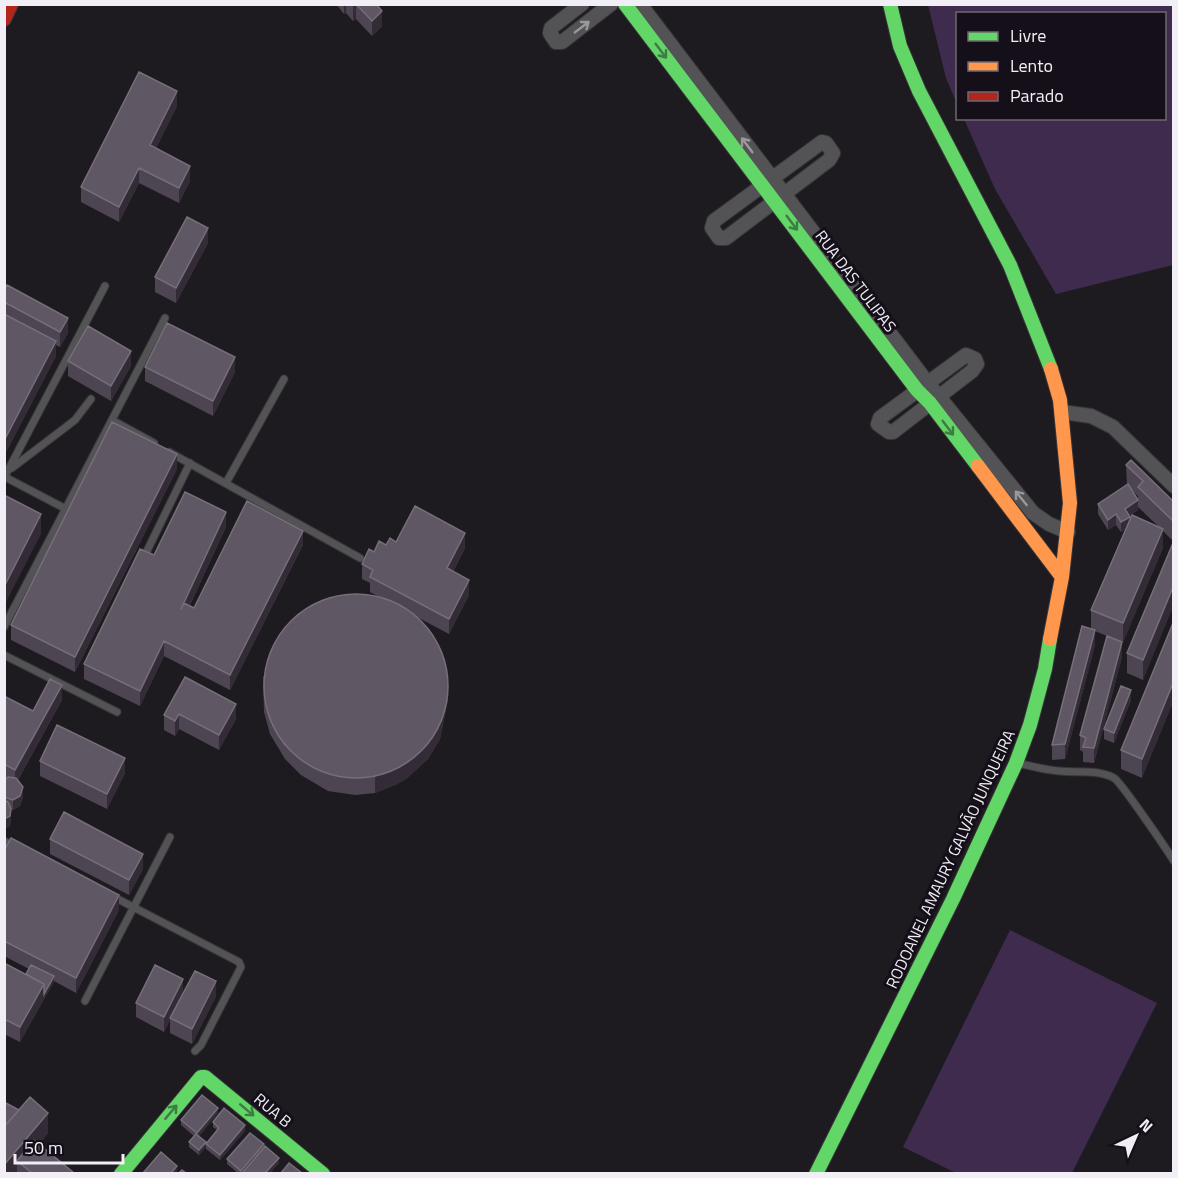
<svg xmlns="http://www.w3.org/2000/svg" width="1178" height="1178" font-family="'Titillium Web',sans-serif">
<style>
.green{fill:#3e2b4e}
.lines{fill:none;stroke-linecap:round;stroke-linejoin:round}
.lane-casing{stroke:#373539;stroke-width:9}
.street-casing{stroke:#373539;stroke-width:16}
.fast-casing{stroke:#373539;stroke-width:16}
.slow-casing{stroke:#373539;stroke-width:16}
.jam-casing{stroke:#373539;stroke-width:16}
.lane{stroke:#535254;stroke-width:7}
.street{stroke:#535254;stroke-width:14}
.fast{stroke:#63d668;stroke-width:14}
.slow{stroke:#ff974d;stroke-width:14}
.jam{stroke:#b3261e;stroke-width:14}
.wall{fill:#4d4552;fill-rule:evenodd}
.shaded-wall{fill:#332c37}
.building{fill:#5f5764;stroke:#766f7a;stroke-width:1.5}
.oneway{stroke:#9b989c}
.oneway2{stroke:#3f7c44}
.labels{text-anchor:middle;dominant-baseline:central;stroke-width:6;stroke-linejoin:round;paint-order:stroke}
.street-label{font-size:16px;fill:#f2eef5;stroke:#140f19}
</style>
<rect width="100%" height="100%" fill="#1e1b20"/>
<path class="green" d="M928,5H1173V265L1056,294L995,189L964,119L1164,118V14H958L957,104L946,78Z
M1010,930L1157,1003L1072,1173H956L903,1147Z"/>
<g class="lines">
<defs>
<path id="lane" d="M112,420L154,443
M169,452L360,558
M12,468L75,420L91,399
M5,477L66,509
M4,478L105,286
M226,483L284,379
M144,557L190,463
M4,627L165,318
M4,655L117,712
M1017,763C1031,766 1045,770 1059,771C1077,773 1097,769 1114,778C1121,782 1167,850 1174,861
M4,841L16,847
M112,896L239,962L241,967L201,1045L195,1051
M85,1001L170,837"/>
<path id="street" d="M582,4L551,28L550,33L556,42H562L611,4
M640,4L927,382L1033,513L1049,524L1068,532
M822,142L826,143L833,153L829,160L726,238H719L712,228L714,221Z
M966,355L975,359L977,364L972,371L893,432H889L878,424L880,418Z
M1062,412L1091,416L1113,427L1174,486"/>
<path id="fast" d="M625,4L917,390L930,403L978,466
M890,4L900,46L919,91L1010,265L1051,369
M121,1174L201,1077H205L323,1174
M816,1174L953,899L1016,763L1030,725L1045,669L1050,639"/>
<path id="slow" d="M978,466L1062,577
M1050,639L1062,577L1070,503L1060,400L1051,369"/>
<path id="jam" d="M4,19L11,4"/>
</defs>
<use href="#lane" class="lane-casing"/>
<use href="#street" class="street-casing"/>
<use href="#fast" class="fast-casing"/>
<use href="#slow" class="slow-casing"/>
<use href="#jam" class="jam-casing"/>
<use href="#lane" class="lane"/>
<use href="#street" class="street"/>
<use href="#fast" class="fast"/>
<use href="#slow" class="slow"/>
<use href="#jam" class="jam"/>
</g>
<path class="wall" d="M336,4H376L382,26L372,36L356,19L353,21L346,13L344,14Z
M177,106L156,148L190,181L179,203L139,183L119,222L81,202V187Z
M208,243L176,303L155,292V277Z
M4,290L68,333L60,347L56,345V356L4,456Z
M68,361L131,366L111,401L68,376Z
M145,367L235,372L213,416L145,381Z
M1126,465L1173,501V541L1163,531V548L1122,643V657L1094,763L1083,762V752L1080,750V735L1107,636L1095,631V645L1065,759L1052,760V745L1091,629V610L1126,529L1121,532L1116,525L1108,530L1098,514V504L1127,485ZM1132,490L1138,496V500ZM1138,507L1158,526L1130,521L1129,516L1138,510Z
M177,469L75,672L11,640V625Z
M226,527L190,605L194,608L303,545L230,690L164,656L140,706L84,679V664L154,555Z
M396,542L465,548L453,572L469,595L449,634L415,616L448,699L440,739L428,759L406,779L395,785L375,793L355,795L328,791L301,775L285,759L270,734L264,712L263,677L379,597L370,592V583L362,579V564L386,545Z
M1173,543L1143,680L1127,673V653Z
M1173,623L1142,778L1121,769V750Z
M185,677L236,719L219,750L179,729L175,736L164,730V715Z
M4,696L33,711L62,700L18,780L23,797L20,806L13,810L11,809V819L10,826L4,829V781L5,780L4,779Z
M1131,700L1114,743L1104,739V729Z
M40,761L125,773L107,809L40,776Z
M50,839L143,869L129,895L50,854Z
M4,843L5,850L119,910L76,993L54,981L20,1042L4,1034V963L26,974L29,969L4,956Z
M183,993L216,996L192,1044L170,1033V1020L164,1032L136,1017V1003Z
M4,1102L48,1133L39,1144L74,1173H17Z
M218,1113L199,1136L206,1147L199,1155L189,1147V1142L194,1136L181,1125V1120Z
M213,1122L245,1131L220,1160L206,1149V1144L217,1130L213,1127Z
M264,1148L279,1163L270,1173H238L227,1164V1159Z"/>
<path class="shaded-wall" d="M344,4H346V13L344,14Z
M355,4H356V19L353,21V6Z
M382,11V26L372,36V21Z
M177,91V106L150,160V145Z
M190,166V181L179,203V188Z
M139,168V183L119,222V207Z
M208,228V243L176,303V288Z
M68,318V333L60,347V332Z
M56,341V356L4,456V441Z
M131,351V366L111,401V386Z
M235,357V372L213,416V401Z
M177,454V469L75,672V657Z
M1138,500V510L1125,519V509Z
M226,512V527L181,624V609Z
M41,514V534L4,606V587Z
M1116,514V525L1108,530V520Z
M1130,517V527L1121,532V522Z
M1163,529V548L1123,643V623Z
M303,531V545L230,690V675Z
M465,533V548L447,583V568Z
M469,580V595L449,634V619Z
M1173,587V607L1143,680V660Z
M1095,630V645L1065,759V744Z
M164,641V656L140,706V691Z
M1122,642V657L1094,763V748Z
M1173,683V703L1142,778V759Z
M448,684V699L440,739L428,759L406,779L395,785L375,793V778Z
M62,685V700L15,785V770Z
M1131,690V700L1114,743V733Z
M236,704V719L219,750V735Z
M179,714V729L175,736V721Z
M125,758V773L107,809V794Z
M23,787V797L20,806L13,810V800Z
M11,809V819L10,826L4,829V819Z
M143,854V869L129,895V880Z
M119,895V910L76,993V978Z
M54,976V982L20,1042V1027L44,984Z
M183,979V994L164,1032V1017Z
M216,981V996L192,1044V1029Z
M218,1108V1113L197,1138V1133Z
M48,1113V1133L21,1165L17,1161V1170L14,1173H4V1165Z
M245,1125V1131L220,1160V1155Z
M206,1142V1147L199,1155V1150Z
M264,1144V1149L243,1173H241V1171Z
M279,1158V1163L270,1173H265Z
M177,1166V1171L176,1173H171Z"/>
<path class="building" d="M356,4H376L382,11L372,21Z
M139,72L177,91L150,145L190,166L179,188L139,168L119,207L81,187Z
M187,217L208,228L176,288L155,277Z
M7,285L68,318L60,332L4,302V290Z
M4,314L56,341L4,441Z
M167,323L235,357L213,401L145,367Z
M88,326L131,351L111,386L68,361Z
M112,422L177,454L75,657L11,625Z
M1131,460L1173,501V521L1138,487L1143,481L1126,465Z
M1128,484L1138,500L1125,509L1130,517L1121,522L1116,514L1108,520L1098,504Z
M185,492L226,512L181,609L184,603L194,608L247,501L303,531L230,675L164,641L140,691L84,664L140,549L154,555Z
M4,495L41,514L4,587Z
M415,506L465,533L447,568L469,580L449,619L370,577L373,570L362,564L369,549L374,552L379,541L386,545L390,538L396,542Z
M1132,515L1163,529L1123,623L1091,610Z
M1173,543V587L1143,660L1127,653Z
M264 686a92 92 0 1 1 184 0a92 92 0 1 1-184 0Z
M1173,623V683L1142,759L1121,750Z
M1082,626L1095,630L1065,744L1052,745Z
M1107,636L1122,642L1094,748L1083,747L1086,738L1080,735Z
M185,677L236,704L219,735L179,714L175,721L164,715Z
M50,679L62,685L15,770L4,764V696L33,711Z
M1121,686L1131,690L1114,733L1104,729Z
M57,725L125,758L107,794L40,761Z
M8,777L16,778L23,787L20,796L13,800L4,797V781Z
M4,800L8,802L11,809L10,816L4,819Z
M64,812L143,854L129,880L50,839Z
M11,838L119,895L76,978L4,941V851Z
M4,963L44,984L20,1027L4,1019Z
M31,965L54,976L44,994V984L26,974Z
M155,965L183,979L164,1017L136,1003Z
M195,971L216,981L192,1029L170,1018Z
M202,1095L218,1108L197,1133L181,1120Z
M30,1097L48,1113L4,1165V1127Z
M4,1102L19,1110L4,1127Z
M224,1108L245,1125L220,1155L206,1144L219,1128L213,1122Z
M250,1133L264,1144L241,1171L227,1159Z
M196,1134L206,1142L199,1150L189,1142Z
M34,1140L74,1173H32L17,1161Z
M265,1146L279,1158L265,1173H244L243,1172Z
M161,1152L177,1166L171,1173H143Z
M289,1163L302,1173H281Z
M182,1170L186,1173H179Z"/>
<defs><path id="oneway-shaft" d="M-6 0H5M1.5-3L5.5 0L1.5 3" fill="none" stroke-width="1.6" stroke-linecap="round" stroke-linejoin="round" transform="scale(1.5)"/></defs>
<g class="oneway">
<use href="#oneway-shaft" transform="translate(582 27) rotate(-37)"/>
<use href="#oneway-shaft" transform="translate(747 145) rotate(-127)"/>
<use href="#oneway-shaft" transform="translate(1021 498) rotate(-129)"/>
</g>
<g class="oneway2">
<use href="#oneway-shaft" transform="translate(661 51) rotate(53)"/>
<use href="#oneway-shaft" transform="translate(792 223) rotate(53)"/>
<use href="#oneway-shaft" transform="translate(948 428) rotate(53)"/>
<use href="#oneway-shaft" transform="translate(247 1110) rotate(40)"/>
<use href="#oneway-shaft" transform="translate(171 1112) rotate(-50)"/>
</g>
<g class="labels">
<g class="street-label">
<text transform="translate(856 281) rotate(53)">RUA DAS TULIPAS</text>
<text transform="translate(950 859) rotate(-65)">RODOANEL AMAURY GALVÃO JUNQUEIRA</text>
<text transform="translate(273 1110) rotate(40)">RUA B</text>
</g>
</g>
<rect width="1178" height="1178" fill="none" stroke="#f2eef5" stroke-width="12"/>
<rect x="956" y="12" width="210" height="108" fill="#140f19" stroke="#6d6871" stroke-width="1.5"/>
<rect x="968" y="32" width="30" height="9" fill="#63d668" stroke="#6d6871" stroke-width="1.5"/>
<text x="1010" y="42" font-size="18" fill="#f2eef5">Livre</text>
<rect x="968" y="62" width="30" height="9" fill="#ff974d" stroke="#6d6871" stroke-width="1.5"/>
<text x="1010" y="72" font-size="18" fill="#f2eef5">Lento</text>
<rect x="968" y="92" width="30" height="9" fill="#b3261e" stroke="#6d6871" stroke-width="1.5"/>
<text x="1010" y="102" font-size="18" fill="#f2eef5">Parado</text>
<g transform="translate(1136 1136) rotate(44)" stroke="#140f19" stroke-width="4.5" paint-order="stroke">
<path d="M0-4.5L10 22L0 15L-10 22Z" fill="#f2eef5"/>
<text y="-9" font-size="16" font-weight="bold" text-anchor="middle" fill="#f2eef5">N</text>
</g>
<path d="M15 1154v9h108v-9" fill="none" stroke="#f2eef5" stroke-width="3"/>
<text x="24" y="1154" font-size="18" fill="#f2eef5" stroke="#140f19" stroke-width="4.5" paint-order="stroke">50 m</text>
</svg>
